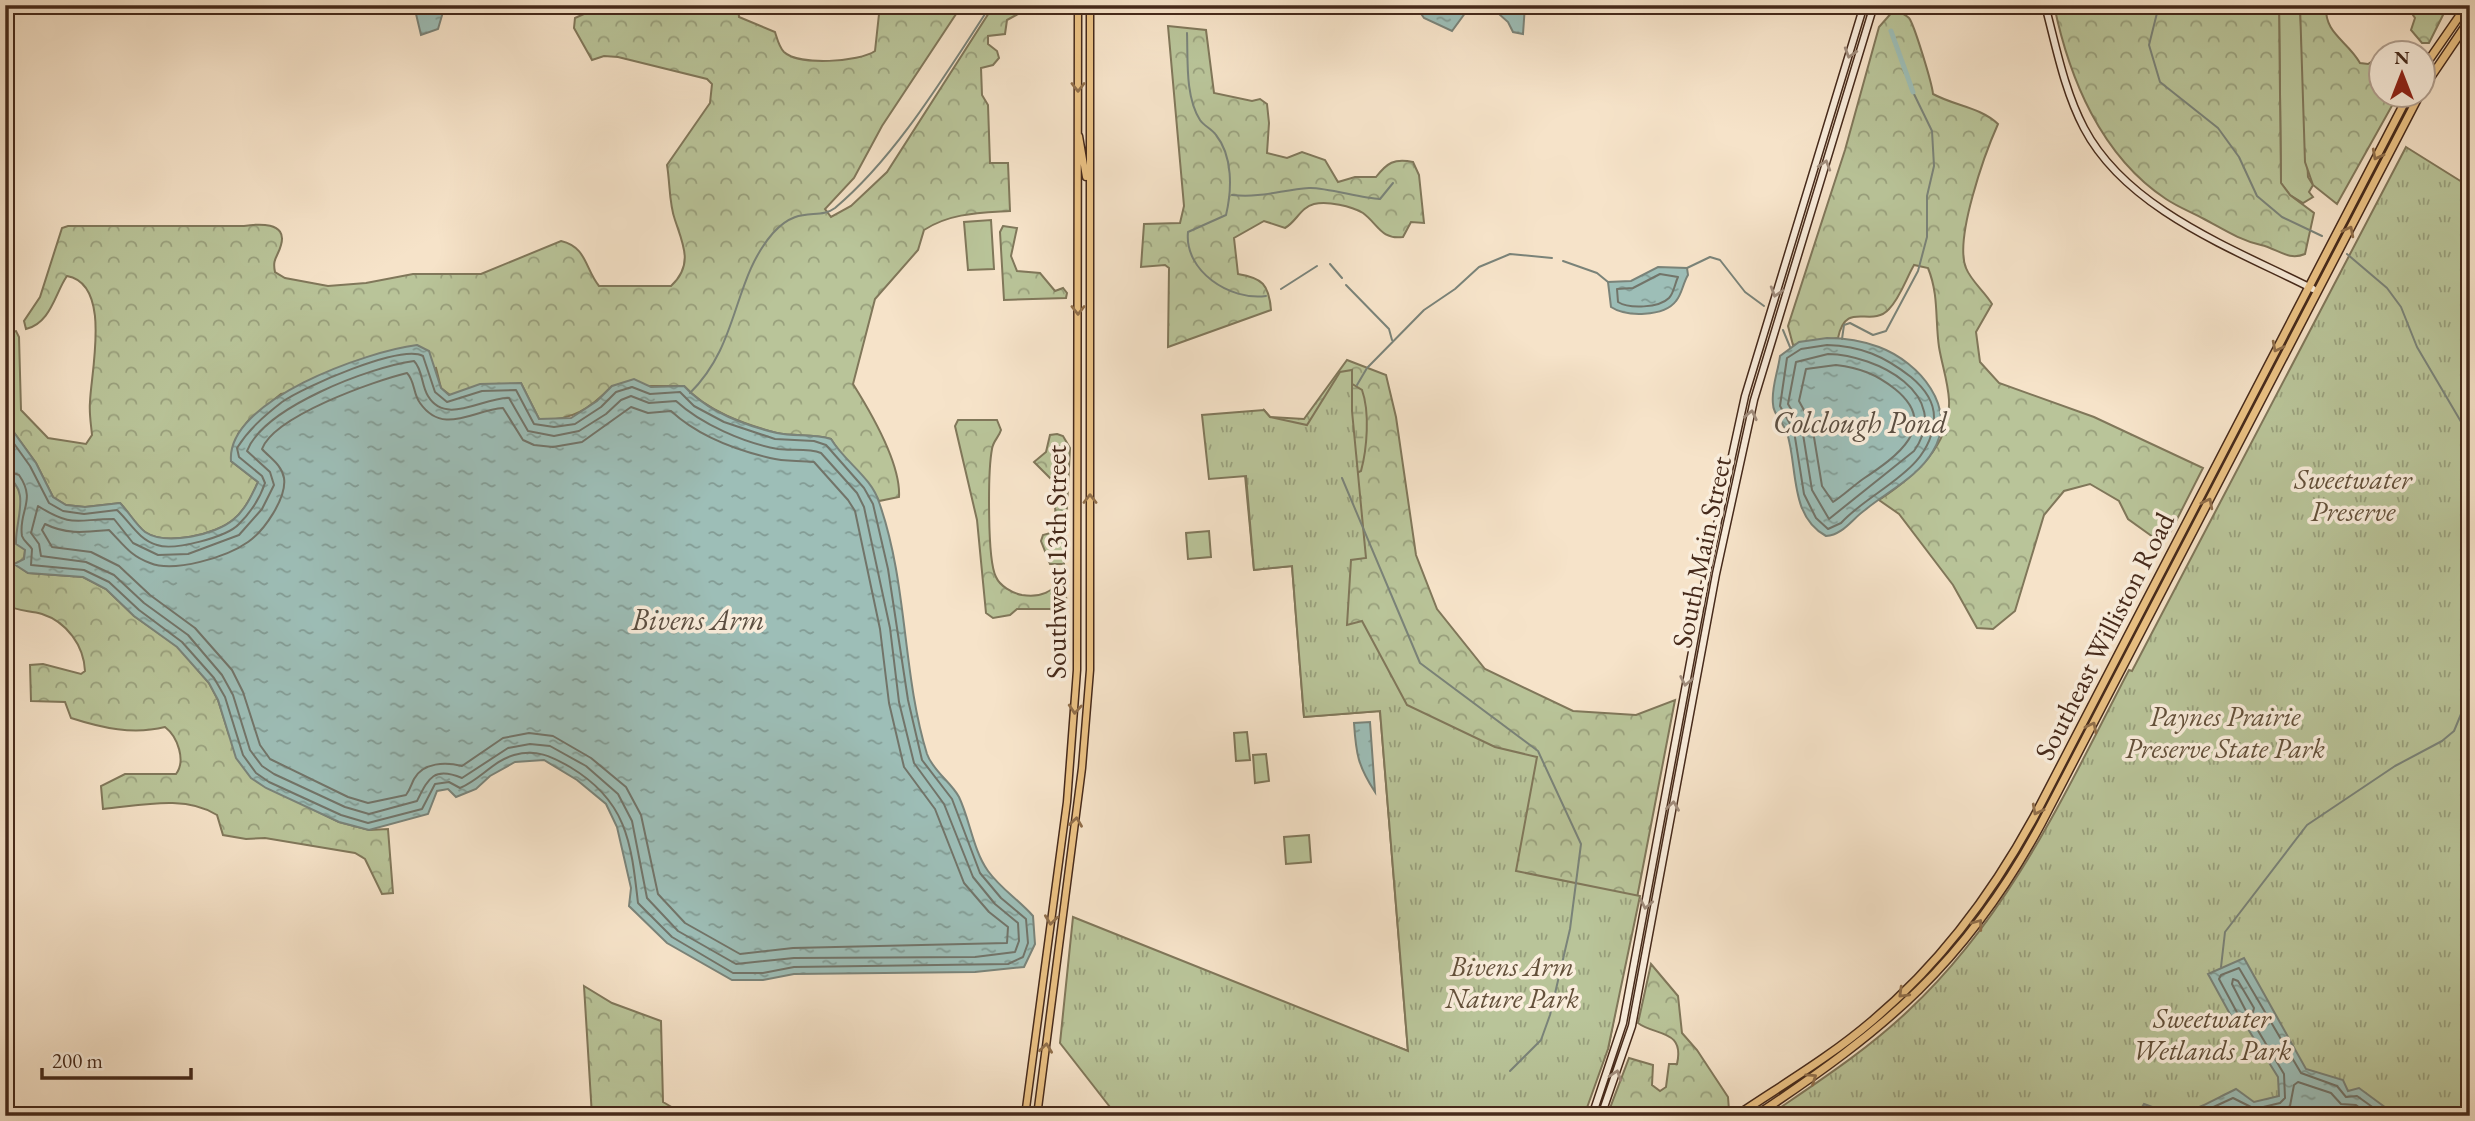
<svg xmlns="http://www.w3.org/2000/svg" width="2475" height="1121" font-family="'EB Garamond',serif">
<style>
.grass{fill:#b9c499;stroke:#80775a;stroke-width:2}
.forest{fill:url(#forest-crowns);stroke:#80775a;stroke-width:2}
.wetland{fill:url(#wetland-marsh);stroke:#80775a;stroke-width:2}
.park{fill:url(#park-tufts);stroke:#80775a;stroke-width:2}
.water{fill:url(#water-ripples);stroke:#7a8379;stroke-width:2}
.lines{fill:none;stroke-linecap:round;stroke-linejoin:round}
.shore{stroke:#727469;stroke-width:2}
.stream{stroke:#7a8379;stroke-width:2}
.canal{stroke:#9dbeb7;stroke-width:5}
.secondary-casing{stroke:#462a1b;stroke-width:9}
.primary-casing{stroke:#462a1b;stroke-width:9}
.highway-casing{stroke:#462a1b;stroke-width:10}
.secondary{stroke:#f9eddc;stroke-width:6}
.primary{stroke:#ebc284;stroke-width:6}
.highway{stroke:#ebc284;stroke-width:7}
.oneway{stroke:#a08c7c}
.oneway2{stroke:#906e4a}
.labels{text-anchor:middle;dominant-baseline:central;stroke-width:7;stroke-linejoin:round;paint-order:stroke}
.park-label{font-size:28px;font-style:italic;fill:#63503a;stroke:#f9eddc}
.street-label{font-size:28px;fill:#462a1b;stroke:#f9eddc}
.water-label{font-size:30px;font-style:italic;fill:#5c4f42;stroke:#f9eddc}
</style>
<defs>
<pattern id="forest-crowns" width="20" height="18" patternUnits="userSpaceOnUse" patternTransform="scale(1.75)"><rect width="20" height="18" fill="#b9c499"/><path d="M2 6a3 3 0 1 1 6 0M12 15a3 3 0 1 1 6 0" fill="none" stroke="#989f7c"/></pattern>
<pattern id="wetland-marsh" width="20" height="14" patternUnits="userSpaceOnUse" patternTransform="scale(1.75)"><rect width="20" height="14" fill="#b9c499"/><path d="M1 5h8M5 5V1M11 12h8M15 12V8" fill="none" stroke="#989f7c"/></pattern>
<pattern id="park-tufts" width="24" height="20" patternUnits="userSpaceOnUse" patternTransform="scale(1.75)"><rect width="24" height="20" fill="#b9c499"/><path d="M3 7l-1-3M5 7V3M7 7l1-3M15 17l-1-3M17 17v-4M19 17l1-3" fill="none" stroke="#989f7c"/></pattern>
<pattern id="water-ripples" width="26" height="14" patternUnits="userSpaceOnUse" patternTransform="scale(1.75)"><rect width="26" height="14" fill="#9dbeb7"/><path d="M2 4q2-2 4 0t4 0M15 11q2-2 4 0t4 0" fill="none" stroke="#829b94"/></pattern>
</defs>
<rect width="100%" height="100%" fill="#f6e3c9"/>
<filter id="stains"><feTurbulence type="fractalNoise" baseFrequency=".00286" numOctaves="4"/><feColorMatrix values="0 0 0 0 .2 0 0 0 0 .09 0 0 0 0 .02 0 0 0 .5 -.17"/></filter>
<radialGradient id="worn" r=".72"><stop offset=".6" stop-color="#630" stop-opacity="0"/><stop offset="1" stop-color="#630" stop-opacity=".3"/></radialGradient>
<path class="grass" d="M2279,5H2300L2308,177L2313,185L2309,192L2313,197L2303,203L2290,195L2281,183Z
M991,220L994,269L968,270L964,222Z
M1209,531L1211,557L1188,559L1186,533Z
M1247,732L1250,760L1236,761L1234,733Z
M1266,754L1269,781L1255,783L1253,755Z
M1309,835L1311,862L1286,864L1284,837Z"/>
<path class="forest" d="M604,5H738L739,17L775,32C777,38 779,47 784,52C799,66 859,62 875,51L880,5H962L882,126L854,178L825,209L831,217L851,206L887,172L994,5H1019L1018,14L1007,20L1005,34L988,36V44L997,51L999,58L993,65L981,68L982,95L988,105L990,163H1008L1010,211C979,213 950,213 924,230L918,250L875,299L853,384C870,411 901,464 899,497L879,501C867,478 845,463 831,439C813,433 795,437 777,433C743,424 707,411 684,386H612C591,408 571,422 539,419L521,383L450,395L441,388L436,368L281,394L248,421L238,434L231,461L258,482C252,495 245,510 234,519C216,535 165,546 145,532C136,525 128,511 120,503L85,507L66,505L53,497L36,463L5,420V333L16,331L19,337L21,410L48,438L86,444L92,435C91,424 89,413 90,402C91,371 112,284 67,276C55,293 51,323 26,329L24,321L40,297L62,228L68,226H244C257,224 288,221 281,245C278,257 272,258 275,272L285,278L328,286L366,283L413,274H481L561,241C587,247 585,269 599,286H671C694,265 683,244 675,220C669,204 670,182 667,165L710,103L712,84L707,79L618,57L604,56L592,60L574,28L575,18Z
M2054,5H2279L2281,183L2290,195L2314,213L2305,254C2288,261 2278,249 2261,245C2239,240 2223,229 2204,219C2191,212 2178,207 2166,199C2101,156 2069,78 2054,5Z
M2300,5H2326C2324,34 2347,40 2360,63L2368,64L2380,56V94L2398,95L2337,204L2313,185L2305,162Z
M2406,5H2430L2443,15L2429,43H2422L2411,30L2415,18Z
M1894,10C1899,12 1905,14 1909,18C1914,24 1932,83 1933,94C1955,106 1980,107 1998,124C1985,153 1954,239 1966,268C1971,281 1985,292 1992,304L1976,332L1980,362L1999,383L2094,417L2203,468L2169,535L2153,537L2128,519L2119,501L2090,484L2064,491L2044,515L2015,611L1993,629L1977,628L1953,585L1899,514L1879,500C1915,476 1951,445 1949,400C1948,382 1942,365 1939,347C1935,320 1939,295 1928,268L1914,265C1906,279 1900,298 1889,309C1871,329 1846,299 1838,338L1793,345L1788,326L1845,150L1879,27Z
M1168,26L1206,30L1214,93L1252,101L1260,99L1267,104L1269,123L1267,153L1287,158L1302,152L1325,160L1338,182L1355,177H1376C1387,163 1394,158 1413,162L1419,175L1424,223L1411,222L1403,237C1381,240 1378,224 1363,213C1351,206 1328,201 1314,204C1301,207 1296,222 1285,228L1264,221L1234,238L1238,274C1262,278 1269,284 1271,310L1168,347L1169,268L1165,265L1141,267L1144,224L1180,223L1184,206Z
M1003,226L1017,228L1011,256L1017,271L1040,273L1055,291L1063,288L1067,293L1066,298L1004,300L1000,232Z
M1347,360L1386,375L1396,417L1416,555L1437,609L1485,669L1573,711L1636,715L1675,700L1608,1049L1436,1064L1390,1044L1408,1051L1380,711L1304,717L1292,566L1254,570L1245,475L1264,410L1270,417L1304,419Z
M997,420L1001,430C999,437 993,441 992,449C988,470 987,560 996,577C1000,586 1012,593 1022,595C1041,598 1052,592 1063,578L1067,603L1063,614L1050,609H1017L1010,615L993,618L986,613L977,520L955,426L958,420Z
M1057,434L1063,436L1070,448L1064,564H1050L1041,541L1043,535L1054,532L1056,527L1054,482L1034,462L1046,452L1050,435Z
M5,476C30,488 24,526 25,550L24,559L15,564L28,573L83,577L106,589L134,616L178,647L209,683L218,700L229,735L308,807L339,822L369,830L388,829L393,893L382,894L365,859L355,853L265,838L246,839L223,835L217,815C185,794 138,806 103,809L101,786L125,774H176C186,761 178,737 165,727C133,735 102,728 71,718L65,702L31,701L30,665L43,664L81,674L85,671C84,646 67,622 42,614C29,610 17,612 5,604Z
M1651,964L1678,996L1682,1033L1697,1050L1728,1097L1729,1110L1720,1116H1607L1629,1058L1653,1065L1652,1085L1660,1091L1666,1087L1669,1064H1677C1685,1029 1655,1036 1638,1023Z
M584,986L612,1003L661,1021L663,1102L687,1116H592Z"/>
<path class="wetland" d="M1349,382L1362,390C1370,412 1367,449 1361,471L1350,476Z"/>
<path class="park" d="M2406,147L2470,187V1116H1768C1816,1083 1866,1051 1908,1011C2010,916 2066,791 2129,670L2132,671Z
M1352,370V411L1366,558L1351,560L1347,625L1362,621L1407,705L1495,747L1537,757L1516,871L1640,896L1608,1049L1584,1116H1117L1060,1043L1073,917L1408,1051L1380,711L1304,717L1292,566L1254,570L1246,476L1209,479L1202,415L1264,410L1270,417L1307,425L1340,372Z"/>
<path class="water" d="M1415,5H1471L1452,31L1424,18Z
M1489,5H1525L1523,34L1513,32L1508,22Z
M439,7L443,12L438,29L421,35L416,14Z
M1658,267L1687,268L1688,275C1683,283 1682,294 1676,301C1664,317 1626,317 1611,307L1608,282L1631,281Z
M1827,338C1844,338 1863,341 1879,347C1919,362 1959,408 1933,451C1918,477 1888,491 1865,510C1852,519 1843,535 1826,536C1789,516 1798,467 1787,433C1784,423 1773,415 1773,404C1771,388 1778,372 1780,356L1799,342Z
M417,345L429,351L441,388L449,395L480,384L521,383L539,419L571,418L597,401L612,386L634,379L651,387L684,386C707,411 743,425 777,433C795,437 813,433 831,439C845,462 871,477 879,502C908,584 902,673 927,754C933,771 951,782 959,797C970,820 973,850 988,871C1001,889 1019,900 1033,916L1035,944L1024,967L975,972L794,974L763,980H732L667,943L629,906L631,888L617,827L606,804L577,780L544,760L515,762L490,776L476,789L456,797L448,789L437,791L428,814L369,830L339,822L266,788L251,778L236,758L218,700L209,683L177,647L134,616L106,589L83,577L28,573L14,564L24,559L25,550L16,544C15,520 32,489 5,476V420L36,463L53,497L66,505L85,507L120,503C128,511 136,525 145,532C166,546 216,535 234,519C245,510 252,495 258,482L231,461C226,400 368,351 417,345Z
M1370,722L1375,792C1358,766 1356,754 1354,723Z
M2244,958L2306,1069L2343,1080L2348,1091L2359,1088L2397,1116H2136L2144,1104C2186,1121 2198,1107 2236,1089L2254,1102L2279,1096L2278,1077L2248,1029L2236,1025L2208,974Z"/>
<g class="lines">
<path class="shore" d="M1660,274L1678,277C1675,283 1674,293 1669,298C1659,308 1629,309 1618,302L1617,289L1633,288Z
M1827,345C1861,346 1884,356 1911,377C1923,387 1934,401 1934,417C1933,471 1873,488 1841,523L1828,529L1816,518L1804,494L1794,431L1780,406L1787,358L1801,349Z
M1828,354C1876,355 1954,394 1914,451L1829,519L1812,490L1802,428L1788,404L1796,362Z
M414,361C423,370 421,385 428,396C446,426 483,397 509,398L528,431L554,436L579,431L606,414L621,400L631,396L649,403L676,401C701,424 744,443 778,449C792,451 808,448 821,453L857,493L864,507L890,628L899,702L914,763L944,804L973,877L995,904L1018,923L1019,941L1015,952L975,957L794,958L736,964L678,931L647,898L632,821L618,794L586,766L550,746L530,744L508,748L462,778C433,766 428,779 417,801L369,814L345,807L274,774L262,766L250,750L233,695L222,675L188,635L144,603L114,575L86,562L41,556L39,544L31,533L38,506C73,528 76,519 114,519L133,543L158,555L188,554L239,535L262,509L274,485L270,472L247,451C264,407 370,367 414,361Z
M1836,365C1860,368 1876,374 1895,389C1941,426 1896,457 1863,479C1853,486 1843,496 1833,502L1822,486L1812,425L1799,401L1806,369Z
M407,373C415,381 413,394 420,403C443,436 473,410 503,408L523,440L534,445L553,447L582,442L631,407L648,413L671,411C697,435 736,450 770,458C785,462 799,460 814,462L848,500L855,511L880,629L889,703L904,767L935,809L964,883L989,912L1008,927L1007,943L793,948L740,954L685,923L658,894L641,815L626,787L591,758L553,736L529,733L503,738L462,766C446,762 423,762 414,779C411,785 410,790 406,795L368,803L348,797L270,759L260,745L243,692L232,670L195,628L150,595L119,566L91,552L52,547L42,530L45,524C67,535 86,532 109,530C123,544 130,556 150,563C174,573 227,557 248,542C264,531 287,498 284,478C282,465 270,458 262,449C274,416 374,381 407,373Z
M5,431L30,466L49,503L63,511L84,514L117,510C131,523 138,539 157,545C174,551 227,537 239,524C250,513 260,498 265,483L262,476L239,457L237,448C249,429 264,416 282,402C303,387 401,344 423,356L435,392L447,402L482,391L516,390L534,424L554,427L575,424L601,407L616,392L632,387L650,394L680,392L694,406L724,422L775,439L814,441L826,445L864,488L873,504L888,569L908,700L922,760L952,799L980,873L1001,898L1026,919L1028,943L1023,957L1008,964L794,967L763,973H733L672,937L638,903C631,842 627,801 570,767C551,756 536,749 514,755C493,761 480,780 460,788L449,782L435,784L422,809L368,823L341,815L269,782L256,773L243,755L225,697L214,678L182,642L139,610L109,582L84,570L31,565L32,549C29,544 24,542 22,536C18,511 37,501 19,475L5,470
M2233,979L2238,981L2254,1008L2253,1012L2246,1011L2232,984Z
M2194,1116L2233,1098L2255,1109L2280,1103L2285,1098L2284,1074L2254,1024L2240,1018L2219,979L2221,975L2239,968L2301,1073L2337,1086L2346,1097L2357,1096L2385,1116
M2272,1116L2290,1106L2294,1085L2298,1082L2331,1093L2341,1104L2356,1105L2370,1116"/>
<path class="stream" d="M2159,5L2149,45L2160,82L2218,128L2239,157L2257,196L2282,217L2322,236
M1187,33C1188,59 1185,97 1200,120C1204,126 1212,129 1216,135C1233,156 1232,190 1226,215L1188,232C1184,271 1230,301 1266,296
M1232,195C1262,198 1281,190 1309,188C1324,187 1361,198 1380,199L1393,183
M2347,254L2387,288L2401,307L2417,347L2470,437
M1563,261L1597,273L1608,282
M1330,264L1342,278
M1687,268L1710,257L1720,260L1745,292L1764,306
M1346,285L1389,329L1392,340
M1281,289L1317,266
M1783,330L1790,347
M1842,339L1844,325L1850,323L1873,335L1886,331L1918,271L1927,237V196L1934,166L1932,131L1913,92
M1357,385L1367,368L1424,310L1455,289L1479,267L1510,254L1552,258
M690,393C740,344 732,280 773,233C799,204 818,221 835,208C897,156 946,73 991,5
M1342,478L1420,663L1538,751L1581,844L1570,929L1550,1015L1541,1040L1510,1071
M2221,967L2225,932L2307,825L2395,766L2442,741L2454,731L2466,702L2470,700"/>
<path class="canal" d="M1891,31L1913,92"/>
<defs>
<path id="secondary" d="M2045,5C2056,46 2064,90 2084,128C2127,210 2234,249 2313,289
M1592,1116L1623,1023L1707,571L1745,396L1864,5
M1601,1116L1632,1026L1716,574L1754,400L1874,5"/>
<path id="primary" d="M1079,136L1086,177
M1025,1116L1067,802L1077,670L1078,5
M1037,1116L1082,768L1090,670V5"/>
<path id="highway" d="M2422,70L2467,5
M2422,90L2470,19
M1736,1116C1782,1085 1830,1057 1872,1021C1940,964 1992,894 2034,817L2409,94
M1755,1116C1885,1030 1966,963 2041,824L2420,94"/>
</defs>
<use href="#secondary" class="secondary-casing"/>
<use href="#primary" class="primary-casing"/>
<use href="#highway" class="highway-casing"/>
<use href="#secondary" class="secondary"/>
<use href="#primary" class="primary"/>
<use href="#highway" class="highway"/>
</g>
<defs><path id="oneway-chevron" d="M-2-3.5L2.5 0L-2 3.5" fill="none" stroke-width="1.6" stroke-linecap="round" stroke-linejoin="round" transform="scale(1.75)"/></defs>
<g class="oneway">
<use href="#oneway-chevron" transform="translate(1850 53) rotate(107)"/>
<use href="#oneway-chevron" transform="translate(1825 165) rotate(-73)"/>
<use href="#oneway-chevron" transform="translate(1776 292) rotate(107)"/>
<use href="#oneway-chevron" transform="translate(1751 415) rotate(-78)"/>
<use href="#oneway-chevron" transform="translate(1686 681) rotate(101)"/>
<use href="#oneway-chevron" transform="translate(1673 806) rotate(-82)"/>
<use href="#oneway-chevron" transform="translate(1646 904) rotate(101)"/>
<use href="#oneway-chevron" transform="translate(1616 1075) rotate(-72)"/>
</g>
<g class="oneway2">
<use href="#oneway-chevron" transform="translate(1078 87) rotate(90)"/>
<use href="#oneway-chevron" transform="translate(2377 155) rotate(118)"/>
<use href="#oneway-chevron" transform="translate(2349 231) rotate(-63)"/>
<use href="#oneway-chevron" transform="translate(1078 310) rotate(90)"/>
<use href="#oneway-chevron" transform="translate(2277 347) rotate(117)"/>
<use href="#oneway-chevron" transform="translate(1090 499) rotate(-90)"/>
<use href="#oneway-chevron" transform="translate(2208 503) rotate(-63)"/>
<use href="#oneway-chevron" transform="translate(1075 709) rotate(94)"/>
<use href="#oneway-chevron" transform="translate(2092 727) rotate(-63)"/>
<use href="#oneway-chevron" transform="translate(2037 810) rotate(118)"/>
<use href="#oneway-chevron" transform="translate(1076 822) rotate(-82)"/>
<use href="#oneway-chevron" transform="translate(1051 920) rotate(97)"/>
<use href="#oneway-chevron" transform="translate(1978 924) rotate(-53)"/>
<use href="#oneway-chevron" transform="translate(1903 993) rotate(136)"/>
<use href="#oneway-chevron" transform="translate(1046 1048) rotate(-83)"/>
<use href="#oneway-chevron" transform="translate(1812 1078) rotate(-34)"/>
</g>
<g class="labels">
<g class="park-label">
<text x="2353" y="479">Sweetwater<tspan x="2353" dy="32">Preserve</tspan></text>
<text x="2225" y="716">Paynes Prairie<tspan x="2225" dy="32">Preserve State Park</tspan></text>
<text x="1512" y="966">Bivens Arm<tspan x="1512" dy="32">Nature Park</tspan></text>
<text x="2212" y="1018">Sweetwater<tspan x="2212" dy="32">Wetlands Park</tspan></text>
</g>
<g class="street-label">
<text transform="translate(1701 552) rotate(-78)">South Main Street</text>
<text transform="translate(1056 562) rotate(-90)">Southwest 13th Street</text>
<text transform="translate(2104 636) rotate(-63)">Southeast Williston Road</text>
</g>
<g class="water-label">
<text x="1860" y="422">Colclough Pond</text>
<text x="698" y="619">Bivens Arm</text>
</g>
</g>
<rect width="2475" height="1121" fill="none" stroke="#f6e3c9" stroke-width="28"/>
<rect x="7" y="7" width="2461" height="1107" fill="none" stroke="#462a1b" stroke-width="3.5"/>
<rect x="14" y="14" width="2447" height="1093" fill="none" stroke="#462a1b" stroke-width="2"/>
<g transform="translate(2402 74)"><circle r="33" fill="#f9eddc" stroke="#b19f8f" stroke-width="2"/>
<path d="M0-5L12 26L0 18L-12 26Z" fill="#8f2418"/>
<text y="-10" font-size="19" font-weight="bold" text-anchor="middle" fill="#462a1b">N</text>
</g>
<path d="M42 1068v10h149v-10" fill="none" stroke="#462a1b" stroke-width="3.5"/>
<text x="52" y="1068" font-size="21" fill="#462a1b" stroke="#f9eddc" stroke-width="5" paint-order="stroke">200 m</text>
<rect width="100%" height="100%" filter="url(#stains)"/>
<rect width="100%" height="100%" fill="url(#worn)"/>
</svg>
